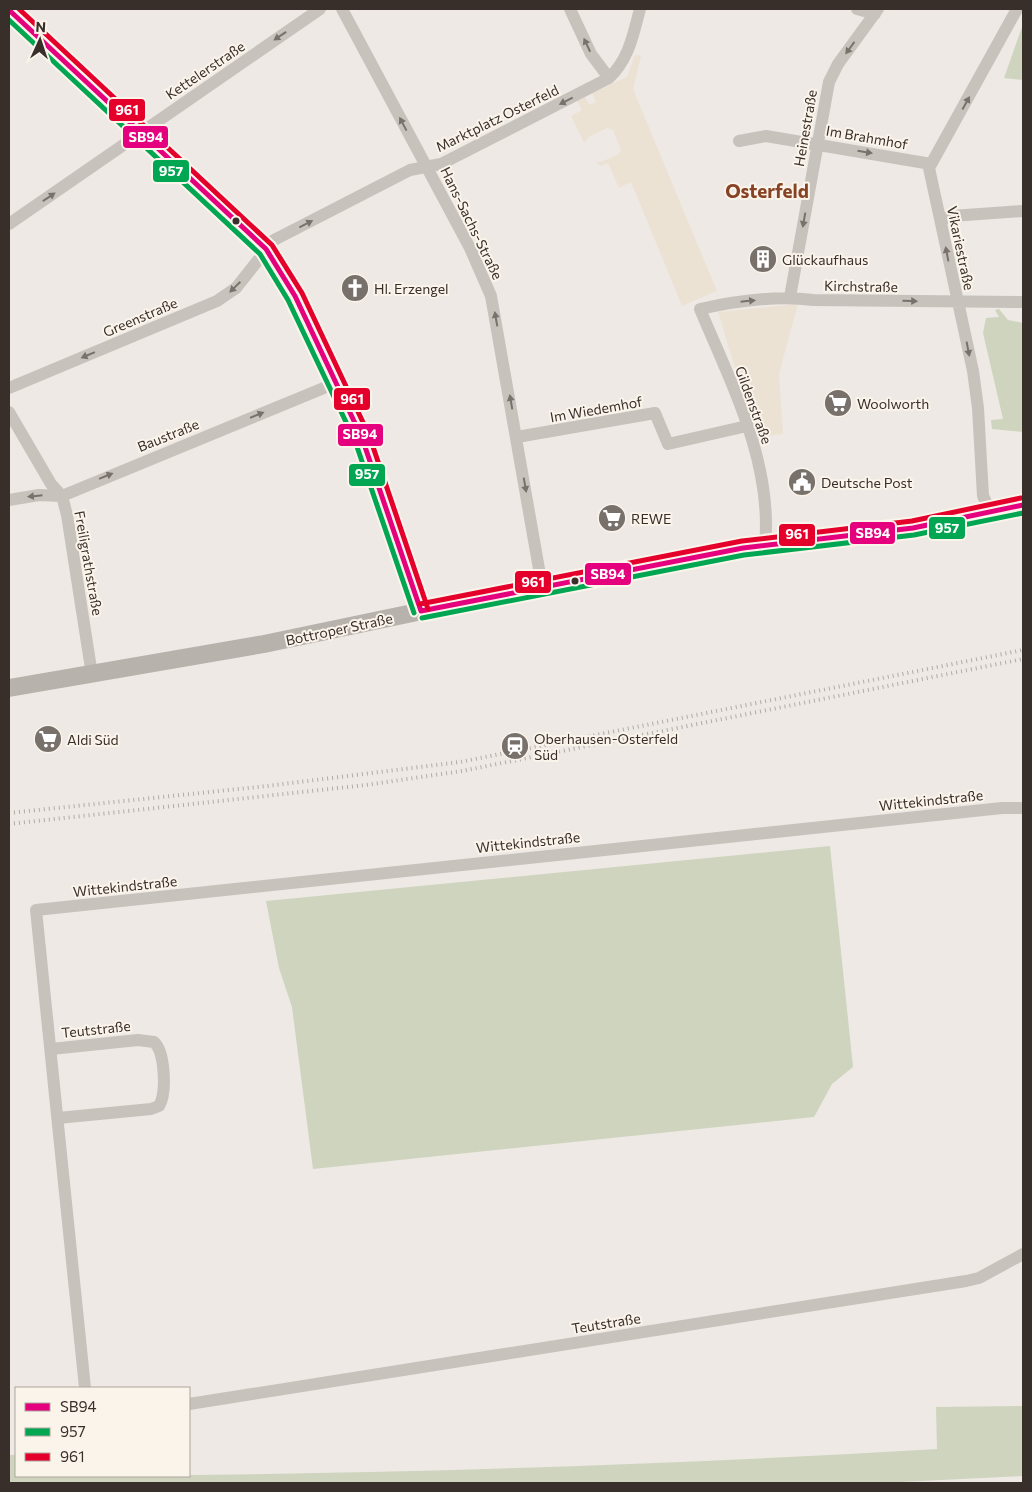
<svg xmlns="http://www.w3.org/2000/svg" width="1032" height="1492" font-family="Commissioner,sans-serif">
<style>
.green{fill:#ced4be}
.plaza{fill:#ece2d4}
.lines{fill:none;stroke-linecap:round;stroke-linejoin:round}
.minor{stroke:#c7c2bc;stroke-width:12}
.tertiary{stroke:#c7c2bc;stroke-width:15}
.secondary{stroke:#b8b2ad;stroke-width:18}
.rail{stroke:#b0aba6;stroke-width:4;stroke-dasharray:1 4;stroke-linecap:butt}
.bus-1-casing{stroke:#faf4eb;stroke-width:9}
.bus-2-casing{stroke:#faf4eb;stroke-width:9}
.bus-3-casing{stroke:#faf4eb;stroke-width:9}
.bus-1{stroke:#e5007d;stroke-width:5}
.bus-2{stroke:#00a651;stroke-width:5}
.bus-3{stroke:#e4002b;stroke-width:5}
.oneway{fill:#79716c}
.bus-dot{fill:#392f2a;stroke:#faf4eb;stroke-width:2}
.labels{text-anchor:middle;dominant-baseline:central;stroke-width:4;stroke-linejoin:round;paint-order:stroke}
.street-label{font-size:14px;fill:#392f2a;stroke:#faf4eb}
.poi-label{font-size:14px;fill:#392f2a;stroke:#faf4eb;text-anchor:start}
.district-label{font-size:19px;font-weight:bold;fill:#874123;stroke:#faf4eb}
.line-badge{stroke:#faf4eb;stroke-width:2}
.badge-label{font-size:14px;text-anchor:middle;font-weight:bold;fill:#fff}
</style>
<rect width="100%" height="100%" fill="#eee9e4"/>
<path class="green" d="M1023,24V80L1004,78Z
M999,309L1008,320L1023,323V432L992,429L991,420L1003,419L983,333L986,318L999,317L995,310Z
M830,846L853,1067L832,1084L814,1117L313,1169L292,1007L279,968L266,901Z
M1023,1406V1476L880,1483H9V1455H16V1476C322,1476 631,1467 937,1449L936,1407Z"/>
<path class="plaza" d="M635,55L641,56L633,89L717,291L682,306L631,182L619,188L608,163L601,166L596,162H601L619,154L621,150L613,130L607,128L589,137L584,143L571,116L582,110L577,101L585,97L589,105L596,102L592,93L627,77Z
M798,304L779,374L783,434L761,437L746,404L718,312Z"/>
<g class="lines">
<path class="minor" d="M342,9L470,248L491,296L542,586
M570,9L591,54L609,78
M857,9L875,14
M739,141L766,136L931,164
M941,220L952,216L1023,211
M9,224L320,9
M790,297L829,82L838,64L878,9
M9,388L217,301L236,288L274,240L410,170L441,164L609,78C629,59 633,35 640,9
M9,412L51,484L62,496L67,515L92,675
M517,437L655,413L668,444L747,426
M9,500L39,495L62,496L336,383
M991,512L983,496L978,408L973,371L929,168L1017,9
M765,545C773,463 731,383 700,309C736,301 776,295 813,300L1023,302
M51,1049L138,1040L154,1042C165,1052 167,1093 159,1106L151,1109L58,1118
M85,1388L36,910L1002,808H1023
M189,1404L966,1281L979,1278L1023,1254"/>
<path class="tertiary" d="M9,10L266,249L295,296L362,438L421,611"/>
<path class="secondary" d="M9,688L264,644L575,579L743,548L913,528L1023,505"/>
<path class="rail" d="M9,813L267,786L460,762L1023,650
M9,824L366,785L462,771L1023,659"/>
<defs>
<path id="bus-1" d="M9,10L266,249L295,296L362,438L421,611
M421,611L743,548L913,528L1023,505"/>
<path id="bus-2" d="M9,20L260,254L288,300L355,441L414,613
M422,618L744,555L914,535L1023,513"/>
<path id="bus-3" d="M19,9L272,245L302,293L369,435L428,609
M420,604L742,541L912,521L1021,498"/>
</defs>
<use href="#bus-1" class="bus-1-casing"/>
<use href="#bus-2" class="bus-2-casing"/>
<use href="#bus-3" class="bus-3-casing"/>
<use href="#bus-1" class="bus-1"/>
<use href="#bus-2" class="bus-2"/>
<use href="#bus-3" class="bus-3"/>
</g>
<defs><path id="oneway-solid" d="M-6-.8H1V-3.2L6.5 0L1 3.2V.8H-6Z" transform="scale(1.25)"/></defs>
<g class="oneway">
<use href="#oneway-solid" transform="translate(280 36) rotate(146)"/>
<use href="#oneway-solid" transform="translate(587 45) rotate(-115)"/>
<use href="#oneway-solid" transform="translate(850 48) rotate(126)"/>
<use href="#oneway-solid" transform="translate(566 101) rotate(153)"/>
<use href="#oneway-solid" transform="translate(966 103) rotate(-61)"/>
<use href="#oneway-solid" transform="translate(403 124) rotate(-118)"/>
<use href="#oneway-solid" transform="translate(865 152) rotate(9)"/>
<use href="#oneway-solid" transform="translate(49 197) rotate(-34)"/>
<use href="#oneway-solid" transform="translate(804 220) rotate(100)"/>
<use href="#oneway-solid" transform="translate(306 224) rotate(-27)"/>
<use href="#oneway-solid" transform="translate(947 254) rotate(-101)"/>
<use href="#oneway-solid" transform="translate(235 287) rotate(136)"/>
<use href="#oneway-solid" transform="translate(748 301) rotate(-6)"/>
<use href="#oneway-solid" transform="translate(910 301) rotate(1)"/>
<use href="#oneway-solid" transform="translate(496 319) rotate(-100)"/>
<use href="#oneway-solid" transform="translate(968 349) rotate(79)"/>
<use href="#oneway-solid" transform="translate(88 355) rotate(157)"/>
<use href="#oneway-solid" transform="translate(511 402) rotate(-100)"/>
<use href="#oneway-solid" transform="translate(257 415) rotate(-22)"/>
<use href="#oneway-solid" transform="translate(106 476) rotate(-22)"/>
<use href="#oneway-solid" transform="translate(525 485) rotate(80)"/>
<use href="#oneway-solid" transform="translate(35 496) rotate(174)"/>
</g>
<defs>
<symbol id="building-disc" viewBox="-11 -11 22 22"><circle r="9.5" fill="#78706b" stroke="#faf4eb"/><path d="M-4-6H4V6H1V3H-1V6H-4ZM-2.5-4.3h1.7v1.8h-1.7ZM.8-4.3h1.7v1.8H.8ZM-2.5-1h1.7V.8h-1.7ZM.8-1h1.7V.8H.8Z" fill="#fff"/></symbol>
<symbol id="church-disc" viewBox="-11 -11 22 22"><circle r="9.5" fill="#78706b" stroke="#faf4eb"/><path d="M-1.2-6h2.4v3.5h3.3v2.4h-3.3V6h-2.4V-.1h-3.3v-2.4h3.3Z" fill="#fff"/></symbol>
<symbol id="supermarket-disc" viewBox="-11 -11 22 22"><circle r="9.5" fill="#78706b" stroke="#faf4eb"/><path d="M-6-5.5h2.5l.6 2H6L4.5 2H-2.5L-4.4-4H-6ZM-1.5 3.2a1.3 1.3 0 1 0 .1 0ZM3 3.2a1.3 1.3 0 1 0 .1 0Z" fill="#fff"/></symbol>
<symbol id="civic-disc" viewBox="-11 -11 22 22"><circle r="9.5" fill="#78706b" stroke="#faf4eb"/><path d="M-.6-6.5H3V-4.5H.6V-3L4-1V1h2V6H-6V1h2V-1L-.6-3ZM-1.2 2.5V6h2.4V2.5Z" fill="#fff"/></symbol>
<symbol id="station-disc" viewBox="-11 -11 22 22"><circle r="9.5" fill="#78706b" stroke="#faf4eb"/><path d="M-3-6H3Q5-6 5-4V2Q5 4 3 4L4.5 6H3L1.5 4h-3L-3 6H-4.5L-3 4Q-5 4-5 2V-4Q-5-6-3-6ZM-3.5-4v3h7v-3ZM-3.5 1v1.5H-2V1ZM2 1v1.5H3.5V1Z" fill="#fff"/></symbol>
</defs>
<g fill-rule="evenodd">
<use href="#building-disc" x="747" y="243" width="32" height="32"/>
<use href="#church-disc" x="339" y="272" width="32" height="32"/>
<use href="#supermarket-disc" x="822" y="387" width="32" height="32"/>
<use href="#civic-disc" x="786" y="466" width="32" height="32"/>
<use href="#supermarket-disc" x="596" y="502" width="32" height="32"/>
<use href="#supermarket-disc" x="32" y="723" width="32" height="32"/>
<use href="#station-disc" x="499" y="730" width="32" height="32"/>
</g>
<g class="bus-dot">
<circle cx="236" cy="221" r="4.5"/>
<circle cx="575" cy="581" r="4.5"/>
</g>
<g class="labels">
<g class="street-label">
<text transform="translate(205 70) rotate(-34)">Kettelerstraße</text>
<text transform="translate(497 118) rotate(-26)">Marktplatz Osterfeld</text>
<text transform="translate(805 128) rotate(-80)">Heinestraße</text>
<text transform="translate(867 137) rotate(10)">Im Brahmhof</text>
<text transform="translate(472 223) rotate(64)">Hans-Sachs-Straße</text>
<text transform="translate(961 248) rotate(78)">Vikariestraße</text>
<text transform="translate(861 286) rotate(1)">Kirchstraße</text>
<text transform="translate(140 317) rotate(-23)">Greenstraße</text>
<text transform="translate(754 405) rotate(70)">Gildenstraße</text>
<text transform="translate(596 409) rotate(-10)">Im Wiedemhof</text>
<text transform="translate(168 435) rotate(-22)">Baustraße</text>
<text transform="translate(89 563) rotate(80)">Freiligrathstraße</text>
<text transform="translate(339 629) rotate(-12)">Bottroper Straße</text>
<text transform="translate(931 800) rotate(-6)">Wittekindstraße</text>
<text transform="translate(528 842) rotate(-6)">Wittekindstraße</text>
<text transform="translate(125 886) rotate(-6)">Wittekindstraße</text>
<text transform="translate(96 1029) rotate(-6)">Teutstraße</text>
<text transform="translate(606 1323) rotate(-9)">Teutstraße</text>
</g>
<g class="poi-label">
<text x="782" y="259">Glückaufhaus</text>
<text x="374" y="288">Hl. Erzengel</text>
<text x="857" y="403">Woolworth</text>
<text x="821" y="482">Deutsche Post</text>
<text x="631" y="518">REWE</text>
<text x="534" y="738">Oberhausen-Osterfeld<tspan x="534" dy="16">Süd</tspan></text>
<text x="67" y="739">Aldi Süd</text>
</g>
<g class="district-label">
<text x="767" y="190">Osterfeld</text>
</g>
</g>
<g class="line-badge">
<rect x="108" y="98" width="38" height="24" rx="5" fill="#e4002b"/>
<rect x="122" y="125" width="47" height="24" rx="5" fill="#e5007d"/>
<rect x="152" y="159" width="38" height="24" rx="5" fill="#00a651"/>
<rect x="333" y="387" width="38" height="24" rx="5" fill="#e4002b"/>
<rect x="337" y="423" width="47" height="24" rx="5" fill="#e5007d"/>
<rect x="348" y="463" width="38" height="24" rx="5" fill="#00a651"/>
<rect x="928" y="516" width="38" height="24" rx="5" fill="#00a651"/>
<rect x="849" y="521" width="47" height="24" rx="5" fill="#e5007d"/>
<rect x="778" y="523" width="38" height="24" rx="5" fill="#e4002b"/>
<rect x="584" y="562" width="48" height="24" rx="5" fill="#e5007d"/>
<rect x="514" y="570" width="38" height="24" rx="5" fill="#e4002b"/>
</g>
<g class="badge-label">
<text x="127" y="115">961</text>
<text x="146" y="142">SB94</text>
<text x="171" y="176">957</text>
<text x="352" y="404">961</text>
<text x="360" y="439">SB94</text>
<text x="367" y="479">957</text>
<text x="947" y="533">957</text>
<text x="873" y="538">SB94</text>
<text x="797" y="539">961</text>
<text x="608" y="579">SB94</text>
<text x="533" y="587">961</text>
</g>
<rect width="1032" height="1492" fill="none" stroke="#392f2a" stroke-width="20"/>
<rect x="15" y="1387" width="175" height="90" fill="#faf4eb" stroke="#ada59e"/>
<rect x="25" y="1403" width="25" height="8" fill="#e5007d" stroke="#ada59e"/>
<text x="60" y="1412" font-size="15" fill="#392f2a">SB94</text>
<rect x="25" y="1428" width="25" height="8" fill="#00a651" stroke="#ada59e"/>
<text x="60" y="1437" font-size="15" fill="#392f2a">957</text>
<rect x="25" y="1453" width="25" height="8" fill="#e4002b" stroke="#ada59e"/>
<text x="60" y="1462" font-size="15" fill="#392f2a">961</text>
<g transform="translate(40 40) rotate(3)" stroke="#faf4eb" stroke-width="4" paint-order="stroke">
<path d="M0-4L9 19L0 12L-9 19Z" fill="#392f2a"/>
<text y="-8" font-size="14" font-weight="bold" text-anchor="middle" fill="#392f2a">N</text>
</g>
</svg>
